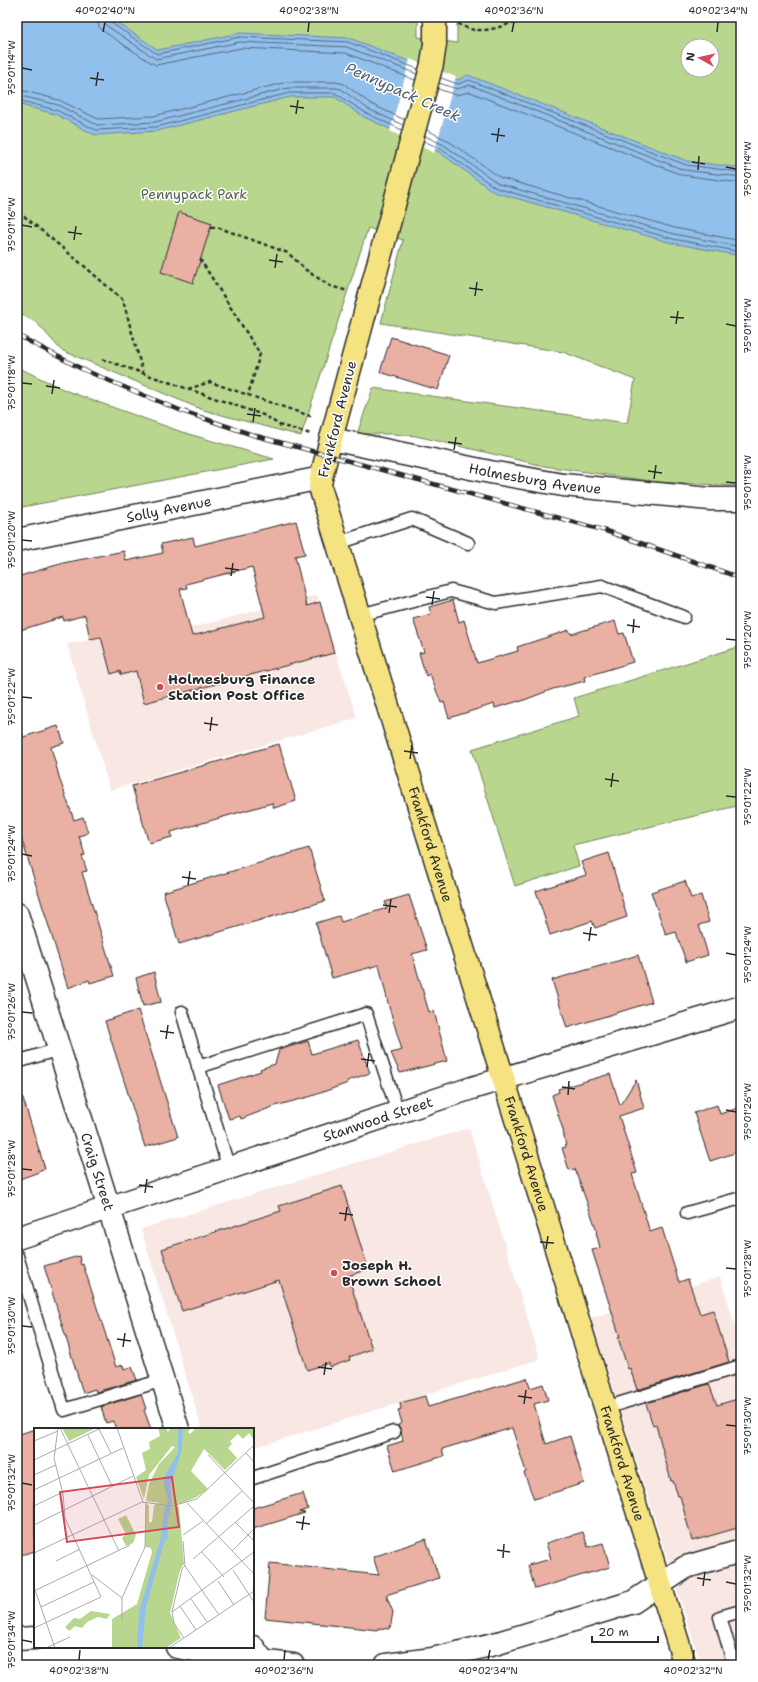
<svg xmlns="http://www.w3.org/2000/svg" width="758" height="1682" font-family="'Shantell Sans',sans-serif">
<style>
.built{fill:#f8e7e3}
.green{fill:#b9d68e;stroke:#72805c;fill-rule:evenodd}
.water{fill:#92c0ec;stroke:#69849f}
.pier{fill:#fff}
.lines{fill:none;stroke-linecap:round;stroke-linejoin:round}
.shore{stroke:#546778;stroke-width:1}
.building{fill:#e9b0a3;stroke:#2b2b2b;fill-rule:evenodd}
.service-casing{stroke:#2b2b2b;stroke-width:15}
.minor-casing{stroke:#2b2b2b;stroke-width:25}
.tertiary-casing{stroke:#2b2b2b;stroke-width:25}
.primary-casing{stroke:#2b2b2b;stroke-width:25}
.path{stroke:#2b2b2b;stroke-width:2.5;stroke-dasharray:4 3;stroke-linecap:butt}
.service{stroke:#fff;stroke-width:12}
.minor{stroke:#fff;stroke-width:22}
.tertiary{stroke:#fff;stroke-width:22}
.primary{stroke:#f5e382;stroke-width:22}
.rail-casing{stroke:#2b2b2b;stroke-width:4.5}
.rail{stroke:#fff;stroke-width:3;stroke-dasharray:9;stroke-linecap:butt}
.ticks{fill:none;stroke:#2b2b2b;stroke-width:1.5}
.poi-dot{fill:#d1495b;stroke:#fff;stroke-width:1.5}
.labels{text-anchor:middle;dominant-baseline:central;stroke-width:3;stroke-linejoin:round;paint-order:stroke}
.park-label{font-size:14px;fill:#565e49;stroke:#fff}
.street-label{font-size:14px;fill:#2b2b2b;stroke:#fff}
.poi-label{font-size:14px;font-weight:bold;fill:#2b2b2b;stroke:#fff;text-anchor:start}
.water-label{font-size:15px;font-style:italic;fill:#4f5f6f;stroke:#fff}
.inset-road{fill:none;stroke:#aaa;stroke-width:1}
.view{fill:#d1495b;fill-opacity:0.15;stroke:#d1495b;stroke-width:2}
.inset-edge{fill:none;stroke:#2b2b2b;stroke-width:2}
.neatline{fill:none;stroke:#2b2b2b;stroke-width:1.5}
.ticks-label{font-size:10px;text-anchor:middle;fill:#2b2b2b}
</style>
<rect width="100%" height="100%" fill="#fff"/>
<filter id="ink" filterUnits="userSpaceOnUse"><feTurbulence type="fractalNoise" baseFrequency=".025" numOctaves="2"/><feDisplacementMap in="SourceGraphic" scale="8" xChannelSelector="R" yChannelSelector="G"/><feConvolveMatrix kernelMatrix="1 2 1 2 8 2 1 2 1" color-interpolation-filters="sRGB"/></filter>
<g filter="url(#ink)">
<path class="built" d="M317,595L357,718L110,790L67,644L122,635L124,645Z
M469,1128L540,1359L253,1448V1429H202L141,1229Z
M720,1277L737,1331L741,1330V1665H701L591,1318Z"/>
<path class="green" d="M17,17H418V37L457,43V17H741V486L657,482L544,466L416,436L393,434H357L373,388L627,423L635,380L563,352L381,323L403,240L368,228L301,436L203,410L61,350L37,323L17,312ZM688,46H712V70H688Z
M17,367L67,391L182,432L274,459L17,508Z
M738,647H741V805L573,845L579,866L515,886L472,749L579,716L574,698Z"/>
<path class="water" d="M17,17H109L158,50L240,33L349,38L458,80L468,75L687,161L741,168V256L672,243L494,192L439,152L364,117L335,97H290L157,131L95,135L55,114L17,104Z"/>
<path class="pier" d="M410,59L456,77L434,153L390,131Z"/>
<g class="lines">
<path class="shore" d="M97,17L98,25L103,31L150,62L156,65L241,48L346,53L415,80
M103,17L104,22L107,26L156,59L240,42L347,47L417,74
M108,17L110,22L157,54L240,37L348,42L418,69
M441,78L458,84L469,80L686,165L741,172
M439,83L457,89L470,85L684,170L741,177
M17,89L59,100L98,119L154,116L287,82H336L344,84L371,104L405,120
M438,89L456,95L470,92L682,175L741,183
M17,95L58,105L97,125L155,122L288,88H336L341,89L368,109L403,125
M17,100L56,110L96,130L156,127L289,93H335L366,113L402,130
M427,130L447,140L501,178L675,228L741,241
M425,136L444,145L499,184L674,234L741,247
M424,141L441,149L496,188L673,239L741,252"/>
</g>
<path class="building" d="M179,212L212,223L193,283L161,272Z
M391,337L449,355L438,390L380,372Z
M296,521L305,554L295,556L307,606L320,602L334,653L144,703L136,671L121,675L120,671L111,674L101,637L90,639L85,615L64,621L63,617L17,631V577L63,563L124,551L126,561L163,553L161,544L193,537L195,546ZM252,567L265,617L192,636L180,589L187,588L186,584Z
M453,600L459,622L464,620L477,663L518,651L517,647L569,630L571,634L615,621L619,634L624,633L633,662L584,677L585,681L553,689L519,702V701L495,708L494,704L449,718L444,702L441,703L430,674L426,676L419,653L424,652L413,619L431,614L429,607Z
M58,726L64,743L51,747L60,780L74,820L83,817L88,833L79,836L85,855L82,856L87,871L82,872L114,976L90,983L89,980L68,988L17,824V739Z
M279,744L296,801L274,808L272,803L171,832L172,837L149,843L132,786Z
M309,848L325,901L179,944L163,892Z
M609,853L627,917L595,928L592,921L550,935L536,891L586,875L581,862Z
M685,881L691,898L701,895L709,922L699,925L708,955L686,962L676,932L666,935L651,892Z
M409,895L427,950L412,954L429,1012L434,1011L447,1061L400,1073L391,1053L402,1050L389,1007L379,965L332,978L316,923L339,916L341,922L387,908L385,902Z
M638,955L652,1002L567,1028L552,980Z
M154,972L161,1002L143,1006L136,978Z
M138,1010L178,1137L145,1147L105,1021Z
M358,1040L370,1073L347,1081L348,1083L312,1096L275,1106L241,1119L240,1116L229,1119L218,1085L261,1071L260,1069L275,1064L279,1050L308,1041L312,1054Z
M610,1074L620,1105L636,1080L644,1108L619,1116L637,1173L632,1174L650,1232L662,1228L679,1282L688,1279L700,1314L713,1310L729,1362L637,1390L630,1368L628,1369L618,1338L620,1337L592,1250L600,1248L596,1232L597,1231L575,1169L569,1170L562,1148L566,1147L563,1130L552,1095L559,1092L558,1089Z
M21,1092L45,1169L40,1170L39,1172L17,1180V1093Z
M717,1105L720,1114L741,1107V1151L710,1161L694,1113Z
M342,1186L368,1269L348,1276L372,1349L349,1357L350,1360L330,1367L329,1363L307,1370L279,1280L182,1311L162,1249L281,1211L279,1206Z
M79,1256L81,1265L83,1264L116,1367L123,1365L124,1369L132,1367L137,1380L96,1392L95,1389L83,1393L44,1266Z
M527,1378L530,1388L543,1384L548,1400L534,1404L546,1444L570,1436L584,1483L534,1499L524,1473L526,1472L512,1428L442,1449L444,1456L395,1471L387,1446L403,1441L401,1430L398,1425L402,1423L398,1410L401,1409L400,1403L425,1396L428,1407Z
M709,1384L717,1405L741,1398V1527L692,1541L680,1496H678L673,1481H671L656,1425L653,1426L646,1403Z
M141,1394L146,1409L144,1410L151,1429H116L113,1421L106,1423L101,1407Z
M35,1429V1551L17,1556V1435Z
M303,1493L308,1509L299,1512L305,1513L253,1529V1508Z
M583,1532L588,1547L603,1543L610,1567L535,1589L528,1565L551,1559L546,1543Z
M426,1539L439,1578L386,1595L393,1612L390,1629L378,1628V1630L265,1618L270,1563L379,1575L373,1557Z"/>
<g class="lines">
<defs>
<path id="service" d="M338,543L412,519L468,543
M360,615L451,591L496,603L602,586L684,617
M182,1012L229,1169
M17,1062L59,1049
M198,1067L366,1014L398,1113
M687,1213L741,1198
M17,1256L64,1410L163,1380
M605,1408L741,1366
M253,1478L394,1432
M734,1665L720,1617L741,1611"/>
<g id="minor">
<path id="s1" d="M331,439L490,472L563,485L710,499H741"/>
<path id="s2" d="M17,540L321,478"/>
<path id="s3" d="M17,914L178,1429"/>
<path id="s4" d="M17,1238L472,1088L741,1007"/>
<path d="M660,1584L686,1567L741,1551"/>
<path d="M253,1647L266,1665"/>
</g>
<path id="tertiary" d="M17,1639L35,1638
M177,1647L243,1659L293,1665
M386,1665L433,1659L498,1643L633,1602L660,1584"/>
<g id="primary">
<path id="s5" d="M435,17V44L432,64L331,439L321,478L320,487L685,1665"/>
</g>
</defs>
<use href="#service" class="service-casing"/>
<use href="#minor" class="minor-casing"/>
<use href="#tertiary" class="tertiary-casing"/>
<use href="#primary" class="primary-casing"/>
<path class="path" d="M458,23C478,38 505,26 525,17
M17,215L24,216L83,265L123,300L143,373
M211,227H217L288,253L306,270L330,286L348,291
M200,259L260,354L248,395
M102,359L266,416L279,425L311,434
M188,389L210,382L313,417"/>
<use href="#service" class="service"/>
<use href="#minor" class="minor"/>
<use href="#tertiary" class="tertiary"/>
<use href="#primary" class="primary"/>
<defs>
<path id="rail" d="M17,335L82,369L131,390L182,411L253,435L603,530L741,578"/>
</defs>
<use href="#rail" class="rail-casing"/>
<use href="#rail" class="rail"/>
</g>
</g>
<path class="ticks" d="M103,32L105,22M308,32L309,22M512,32L514,22M717,32L718,22M22,68L32,70M90,78L104,80M96,86L98,72M290,106L304,108M296,114L298,100M491,134L505,136M497,142L499,128M692,162L705,164M726,167L736,169M698,170L699,156M22,225L32,227M68,232L82,234M74,240L76,226M269,260L283,262M275,268L277,254M469,288L483,290M475,296L477,282M670,317L684,318M676,324L678,311M726,324L736,326M22,383L32,384M46,386L60,388M52,394L54,380M247,414L261,416M253,422L255,408M448,442L462,444M454,450L456,437M648,471L662,473M654,479L656,465M726,482L736,483M22,540L32,541M225,568L239,570M231,576L233,563M426,597L440,599M432,605L434,591M627,625L640,627M633,633L634,619M726,639L736,640M22,697L32,698M204,723L218,725M210,731L212,717M404,751L418,753M410,759L412,745M605,779L619,781M611,787L613,773M726,796L736,797M22,854L32,856M182,877L196,879M188,885L190,871M383,905L397,907M389,913L391,899M583,933L597,935M589,941L591,927M726,953L736,955M22,1012L32,1013M160,1031L174,1033M166,1039L168,1025M361,1059L375,1061M367,1067L369,1053M562,1087L575,1089M568,1095L569,1081M726,1110L736,1112M22,1169L32,1170M139,1185L153,1187M145,1193L147,1179M339,1213L353,1215M345,1221L347,1207M540,1242L554,1243M546,1249L548,1236M726,1268L736,1269M22,1326L32,1327M117,1339L131,1341M123,1347L125,1333M318,1367L332,1369M324,1375L326,1362M518,1396L532,1398M524,1404L526,1390M726,1425L736,1426M22,1483L32,1485M296,1522L310,1524M302,1530L304,1516M497,1550L510,1552M503,1558L504,1544M697,1578L711,1580M726,1582L736,1584M703,1586L705,1572M22,1640L32,1642M79,1660L80,1650M284,1660L285,1650M488,1660L490,1650M693,1660L694,1650"/>
<g class="poi-dot">
<circle cx="160" cy="687" r="4"/>
<circle cx="334" cy="1273" r="4"/>
</g>
<g class="labels">
<g class="park-label">
<text x="194" y="194">Pennypack Park</text>
</g>
<g class="street-label">
<text transform="translate(337 419) rotate(-76)">Frankford Avenue</text>
<text stroke="none"><textPath href="#s1" startOffset="208">Holmesburg Avenue</textPath></text>
<text stroke="none"><textPath href="#s2" startOffset="155">Solly Avenue</textPath></text>
<text stroke="none"><textPath href="#s5" startOffset="859">Frankford Avenue</textPath></text>
<text stroke="none"><textPath href="#s4" startOffset="380">Stanwood Street</textPath></text>
<text stroke="none"><textPath href="#s5" startOffset="1183">Frankford Avenue</textPath></text>
<text stroke="none"><textPath href="#s3" startOffset="270">Craig Street</textPath></text>
<text stroke="none"><textPath href="#s5" startOffset="1507">Frankford Avenue</textPath></text>
</g>
<g class="poi-label">
<text x="168" y="679">Holmesburg Finance<tspan x="168" dy="16">Station Post Office</tspan></text>
<text x="342" y="1265">Joseph H.<tspan x="342" dy="16">Brown School</tspan></text>
</g>
<g class="water-label">
<text transform="translate(403 92) rotate(24)">Pennypack Creek</text>
</g>
</g>
<g transform="translate(34 1428)">
<rect width="220" height="220" fill="#fff"/>
<path d="M28,0H62L35,13ZM132,0L134,4L136,0H157L154,4L156,6L162,0H220V12L215,5L209,11L204,6L196,13L198,16L194,20L203,30L191,42L170,21L157,43L174,61L163,69L139,79L145,78L150,136L146,142L136,185L147,210L132,220H78V191L103,176L118,124L117,120L111,119L112,76L115,77V94H118L120,77L126,75L112,73L115,56L125,36L141,19L138,18L115,47L110,71L102,49L112,42L108,25L116,21L115,14L126,8L124,0ZM92,87L102,107L99,115L92,118L88,110L92,106L84,91ZM57,183L76,186L73,191L64,189L53,194L48,200L41,198L35,203L31,199L40,190L46,191Z" fill="#b9d68e"/>
<path d="M144,0H149L148,22L136,59L138,72L133,96L134,110L130,115L112,179L108,220H103L105,184L127,109L130,83L134,72L130,56L131,47L144,25Z" fill="#92c0ec"/>
<path class="inset-road" d="M26,0L85,123M83,0L109,74M65,1L77,25M54,7L78,58M0,13L24,3M212,25L220,34M174,27L220,75M0,32L67,0M0,47L22,37M0,62L89,20M153,75L220,146M0,78L29,64M201,94L220,113M172,96L208,63M0,97L99,48M149,107L169,93M149,113L151,138L185,187M198,123L220,101M168,124L190,149M0,125L108,74L138,78L163,71L220,17M159,131L220,78M22,133L46,121M199,142L220,174M58,147L88,170M184,153L200,177M0,159L21,220M0,163L96,117M157,171L173,194M146,178L162,202M7,179L60,154M138,184L220,124M88,192V170L111,119L112,75M0,200L67,169L31,90L29,66L20,30L24,0M150,210L140,195L138,184L148,141L151,138M12,220L36,209M135,220L220,163"/>
<path class="view" d="M138,49L145,99L33,114L26,64Z"/>
<rect width="220" height="220" class="inset-edge"/>
</g>
<rect width="758" height="1682" fill="none" stroke="#fff" stroke-width="44"/>
<g transform="translate(700 58) rotate(278)"><circle r="19" fill="#ffffff" stroke="#aaaaaa"/>
<path d="M0-3L7 15L0 10L-7 15Z" fill="#d1495b"/>
<text y="-6" font-size="11" font-weight="bold" text-anchor="middle" fill="#2b2b2b">N</text>
</g>
<path d="M592 1636v6h66v-6" fill="none" stroke="#2b2b2b" stroke-width="2"/>
<text x="598" y="1636" font-size="12" fill="#2b2b2b" stroke="#ffffff" stroke-width="3" paint-order="stroke">20 m</text>
<rect x="22" y="22" width="714" height="1638" class="neatline"/>
<g class="ticks-label">
<text x="105" y="14">40°02'40"N</text>
<text x="309" y="14">40°02'38"N</text>
<text x="514" y="14">40°02'36"N</text>
<text x="718" y="14">40°02'34"N</text>
<text transform="translate(11 68) rotate(-90)" y="4">75°01'14"W</text>
<text transform="translate(747 169) rotate(-90)" y="4">75°01'14"W</text>
<text transform="translate(11 225) rotate(-90)" y="4">75°01'16"W</text>
<text transform="translate(747 326) rotate(-90)" y="4">75°01'16"W</text>
<text transform="translate(11 383) rotate(-90)" y="4">75°01'18"W</text>
<text transform="translate(747 483) rotate(-90)" y="4">75°01'18"W</text>
<text transform="translate(11 540) rotate(-90)" y="4">75°01'20"W</text>
<text transform="translate(747 640) rotate(-90)" y="4">75°01'20"W</text>
<text transform="translate(11 697) rotate(-90)" y="4">75°01'22"W</text>
<text transform="translate(747 797) rotate(-90)" y="4">75°01'22"W</text>
<text transform="translate(11 854) rotate(-90)" y="4">75°01'24"W</text>
<text transform="translate(747 955) rotate(-90)" y="4">75°01'24"W</text>
<text transform="translate(11 1012) rotate(-90)" y="4">75°01'26"W</text>
<text transform="translate(747 1112) rotate(-90)" y="4">75°01'26"W</text>
<text transform="translate(11 1169) rotate(-90)" y="4">75°01'28"W</text>
<text transform="translate(747 1269) rotate(-90)" y="4">75°01'28"W</text>
<text transform="translate(11 1326) rotate(-90)" y="4">75°01'30"W</text>
<text transform="translate(747 1426) rotate(-90)" y="4">75°01'30"W</text>
<text transform="translate(11 1483) rotate(-90)" y="4">75°01'32"W</text>
<text transform="translate(747 1584) rotate(-90)" y="4">75°01'32"W</text>
<text transform="translate(11 1640) rotate(-90)" y="4">75°01'34"W</text>
<text x="79" y="1674">40°02'38"N</text>
<text x="284" y="1674">40°02'36"N</text>
<text x="488" y="1674">40°02'34"N</text>
<text x="693" y="1674">40°02'32"N</text>
</g>
</svg>
